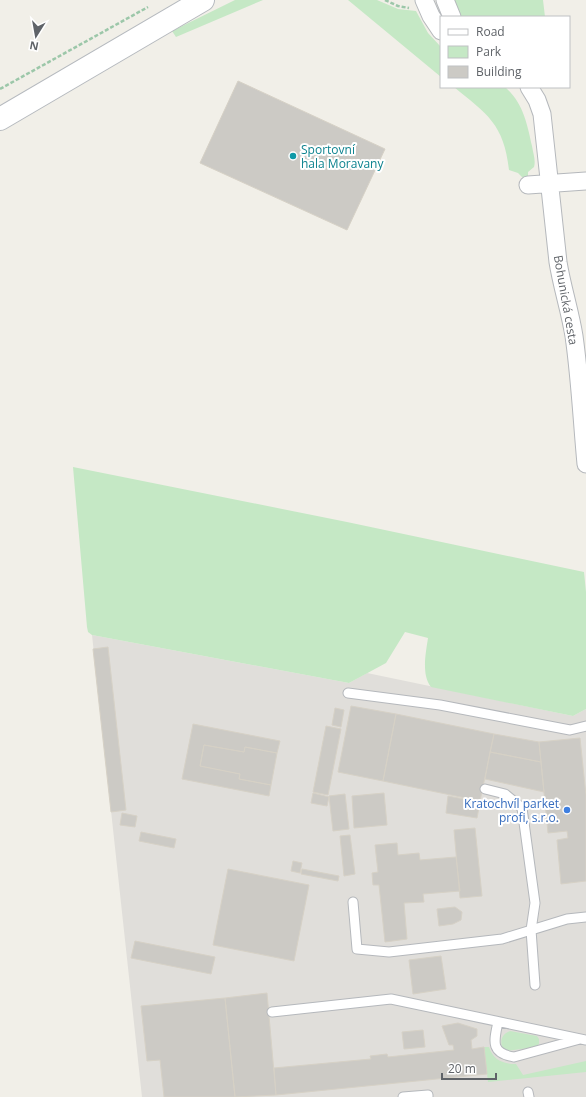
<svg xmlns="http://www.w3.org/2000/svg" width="586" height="1097" font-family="'Open Sans',sans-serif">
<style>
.industrial{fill:#e0deda}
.green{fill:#c5e8c5}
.building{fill:#cccac5;stroke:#d6d1c6}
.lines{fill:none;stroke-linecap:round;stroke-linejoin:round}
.lane-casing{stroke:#b5b8bc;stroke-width:11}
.street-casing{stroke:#b5b8bc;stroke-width:19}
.secondary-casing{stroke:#b6babf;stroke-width:24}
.path{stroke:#9cc7a9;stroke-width:2.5;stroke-dasharray:4 2;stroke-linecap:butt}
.lane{stroke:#fff;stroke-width:9}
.street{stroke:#fff;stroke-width:17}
.secondary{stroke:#fff;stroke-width:22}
.culture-dot{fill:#0f9aa8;stroke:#fff;stroke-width:1.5}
.shop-dot{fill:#3f7fe0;stroke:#fff;stroke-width:1.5}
.labels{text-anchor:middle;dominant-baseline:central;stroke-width:4;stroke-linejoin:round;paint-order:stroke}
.culture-label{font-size:12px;fill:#0d838f;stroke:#fff;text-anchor:start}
.street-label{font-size:12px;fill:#5f6368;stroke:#fff}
.shop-label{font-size:12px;fill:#366cbe;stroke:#fff;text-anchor:end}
</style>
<rect width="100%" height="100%" fill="#f1efe8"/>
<path class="industrial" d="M92,635L349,683L367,673L573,716L586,709V1097H142Z"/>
<path class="green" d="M235,0H263L176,37L172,31Z
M348,0H377L398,9L416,11L428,33L441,47V77Z
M453,0H543L545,17H461Z
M454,87H505C523,103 527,123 532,146C533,153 536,160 534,167L528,172V177L523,178L518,173L509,170C504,124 487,114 454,87Z
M73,467L347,522L584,572L586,592V709L573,716L431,687C421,675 426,652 428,638L405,632L386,663L349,683L92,635L88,632L87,627Z
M510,1031L537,1036L539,1039V1044L536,1047L507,1051L502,1047C500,1040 502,1034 510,1031Z
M484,1047H489C493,1060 503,1064 516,1064L523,1075L586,1061V1072L488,1082Z"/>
<path class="building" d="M238,81L385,149L347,230L200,163Z
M108,647L126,810L111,812L93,649Z
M351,706L396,714L383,781L338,772Z
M335,708L344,710L341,727L332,725Z
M396,714L494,734L480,801L383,781Z
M193,724L280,741L277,753L245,747L244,752L204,745L200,766L240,774L239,779L271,785L269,796L182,779Z
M326,726L341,729L328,795L313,792Z
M494,734L539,742L541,762L490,752Z
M580,738L586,795V881L561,884L557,840L568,838L567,831L548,833L539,742Z
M204,745L244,752L245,747L277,753L271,785L239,779L240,774L200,766Z
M490,752L541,762L544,792L485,779Z
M313,793L329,797L327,806L311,803Z
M384,793L387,825L354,828L352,796Z
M345,794L349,829L333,831L329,796Z
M448,796L480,802L477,818L446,813Z
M122,813L137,816L135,827L120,825Z
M475,828L482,896L460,898L454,830Z
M141,832L176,839L174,848L139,841Z
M350,835L355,874L344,876L340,836Z
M397,843L398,855L419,853L420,860L456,857L460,891L423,894L424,902L404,903L407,939L385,942L379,885H373L372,873L378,872L375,845Z
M293,861L302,863L300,873L291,871Z
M228,869L309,885L294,961L213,945Z
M302,869L339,876L338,881L301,874Z
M455,907L462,912L461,920L453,924L439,926L437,909Z
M135,941L215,957L211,974L131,958Z
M441,956L446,989L413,994L409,960Z
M267,993L276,1095L235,1097L225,998Z
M225,998L235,1097H164L160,1060L147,1061L141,1006Z
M458,1023L477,1029V1036L471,1040L472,1049L484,1047L487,1074L276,1095L274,1068L371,1059L370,1056L387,1054L388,1057L454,1050L453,1045H449L442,1026Z
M423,1030L425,1047L404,1049L402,1032Z"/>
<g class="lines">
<defs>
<path id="lane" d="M348,693L440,705L570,730L586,726
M485,789L505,794L522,808L535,903L531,930L535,985
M353,902L357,949L389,952L502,939L567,919L586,917
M272,1012L391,999L586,1040
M498,1022C494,1041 490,1053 514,1057L580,1039
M528,1092L529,1097
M403,1097L428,1095V1097"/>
<path id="street" d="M424,0L431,16L441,31
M445,0L452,17
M529,87L537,100L542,114L558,262C562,287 570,311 574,336C580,378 582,421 586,464
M528,185L586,181"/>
<path id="secondary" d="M0,119L203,0"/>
</defs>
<use href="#lane" class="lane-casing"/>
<use href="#street" class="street-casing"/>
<use href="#secondary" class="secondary-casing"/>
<path class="path" d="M385,0L398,6L409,8
M0,89L148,7"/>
<use href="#lane" class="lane"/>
<use href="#street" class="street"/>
<use href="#secondary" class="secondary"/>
</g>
<circle class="culture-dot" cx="293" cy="156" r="4"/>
<circle class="shop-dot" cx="567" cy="810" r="4"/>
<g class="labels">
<g class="culture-label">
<text x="301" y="149">Sportovní<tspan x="301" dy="14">hala Moravany</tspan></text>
</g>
<g class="street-label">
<text transform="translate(566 300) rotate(80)">Bohunická cesta</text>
</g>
<g class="shop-label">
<text x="559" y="803">Kratochvíl parket<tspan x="559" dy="14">profi, s.r.o.</tspan></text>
</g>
</g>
<rect x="440" y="16" width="130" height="72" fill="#ffffff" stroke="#bfc1c3"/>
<rect x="448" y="29" width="20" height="6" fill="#ffffff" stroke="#bfc1c3"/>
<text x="476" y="36" font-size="12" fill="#5f6368">Road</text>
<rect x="448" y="46" width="20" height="12" fill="#c5e8c5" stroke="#bfc1c3"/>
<text x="476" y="56" font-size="12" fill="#5f6368">Park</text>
<rect x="448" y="66" width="20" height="12" fill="#cccac5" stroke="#bfc1c3"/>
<text x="476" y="76" font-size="12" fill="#5f6368">Building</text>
<g transform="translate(36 36) rotate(191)" stroke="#ffffff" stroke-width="3" paint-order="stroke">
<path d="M0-3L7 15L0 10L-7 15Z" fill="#5f6368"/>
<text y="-6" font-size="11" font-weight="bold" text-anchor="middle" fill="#5f6368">N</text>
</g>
<path d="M442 1073v6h54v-6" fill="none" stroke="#5f6368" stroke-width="2"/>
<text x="448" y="1073" font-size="12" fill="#5f6368" stroke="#ffffff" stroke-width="3" paint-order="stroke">20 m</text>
</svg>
